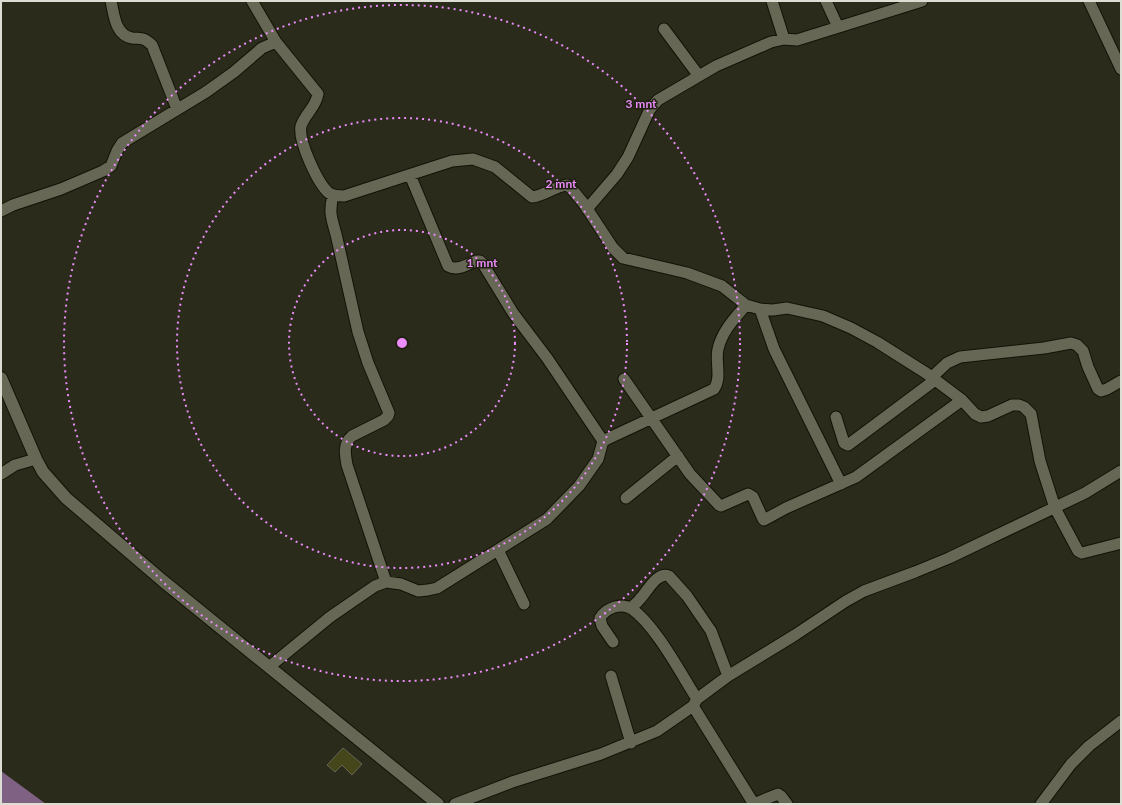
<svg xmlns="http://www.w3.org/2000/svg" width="1122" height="805" font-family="Lato,sans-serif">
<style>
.water{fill:#7e6183}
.building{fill:#46461b;stroke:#665}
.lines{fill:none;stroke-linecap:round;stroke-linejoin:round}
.street-casing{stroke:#131306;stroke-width:13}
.secondary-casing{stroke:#131306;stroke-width:14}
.street{stroke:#676756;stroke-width:11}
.secondary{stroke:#676756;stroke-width:12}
.ring{fill:none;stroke:#ec8cfb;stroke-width:2;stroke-dasharray:2 4}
.centre{fill:#ec8cfb;stroke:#212113;stroke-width:2}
.ring-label{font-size:12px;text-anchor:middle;font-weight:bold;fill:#ec8cfb;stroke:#212113;stroke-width:3;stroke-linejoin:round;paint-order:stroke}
</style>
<rect width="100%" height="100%" fill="#2b2b1c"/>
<path class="water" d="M1,771L46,804H1Z"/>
<path class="building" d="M343,748L362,764L352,775L342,765L335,772L327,765Z"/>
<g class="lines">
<defs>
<path id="street" d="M111,1C114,14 115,35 132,38C142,39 143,37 152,45L177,109
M252,1L276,42
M772,1L784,39
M826,1L838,27
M1089,1L1121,69
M664,29L699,76
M410,175L448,266C457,271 467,265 476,261H480L483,264L513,313L547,358L603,441
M333,195C329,212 331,217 336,234L358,332L368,363L389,413L388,416L384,420L352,436C343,444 345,454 347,465L386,582
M587,209L617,174L628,157L650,109L658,100L716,66L771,42L784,39L797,40L922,1
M1,211L13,205L61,189L103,171L111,166L117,151L122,143L206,92L234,72L262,48L276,42L318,94C316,107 305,114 301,126C298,141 318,184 329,193C334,196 339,196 344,196L452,161L473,159L495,167L532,197C544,196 555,186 567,185L571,188L584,204L613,248L623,258L687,273L722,286L746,305L760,309L773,310L787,308L823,316L851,328L877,342L926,373L962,400L975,414L981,417L988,416L1012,405H1019L1024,407L1031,414L1040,461L1055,508L1078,551L1082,553L1121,543
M760,309L774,349L841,484
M932,377L947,363L960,357L1044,348L1071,343L1077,345L1083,351L1088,367L1098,389L1101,391L1107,389L1121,381
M624,379L690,474L719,505L721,506L748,494L753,497L763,519L764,520L786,508L856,477L962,400
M836,417L844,443L848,445L935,380
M1,474L15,465L36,459
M626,498L678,456
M498,550L524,604
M631,608C634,605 637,603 640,599C647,592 657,571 669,576L687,596L711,631L728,676
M613,642L602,626L600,618C606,608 621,602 632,609C656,626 681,674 697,699
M269,667L330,617L375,586L386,582L401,584L418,591L428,590L437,588L547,519L579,486L598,459L603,441L607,439L714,389C722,378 715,361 718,349C722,331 735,318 746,305
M611,676L631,743
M693,706L752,801L756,803L778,794L781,796L787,804
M455,804L512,782L601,754L657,731L693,706L697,699L728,676L795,635L846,601L864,591L915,572L949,558L1085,493L1121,471
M1041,804L1071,764L1089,746L1121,721"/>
<path id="secondary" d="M1,378L36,459L43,472L66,498L163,581L438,804"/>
</defs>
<use href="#street" class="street-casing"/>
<use href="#secondary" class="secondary-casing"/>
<use href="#street" class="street"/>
<use href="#secondary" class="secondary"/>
</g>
<g class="ring">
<circle cx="402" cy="343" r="113"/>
<circle cx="402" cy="343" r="225"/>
<circle cx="402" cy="343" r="338"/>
</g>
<circle cx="402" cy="343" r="6" class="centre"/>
<g class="ring-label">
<text x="641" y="108">3 mnt</text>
<text x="561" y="188">2 mnt</text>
<text x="482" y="267">1 mnt</text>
</g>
<rect width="1122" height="805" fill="none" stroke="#dcddd3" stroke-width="4"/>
</svg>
